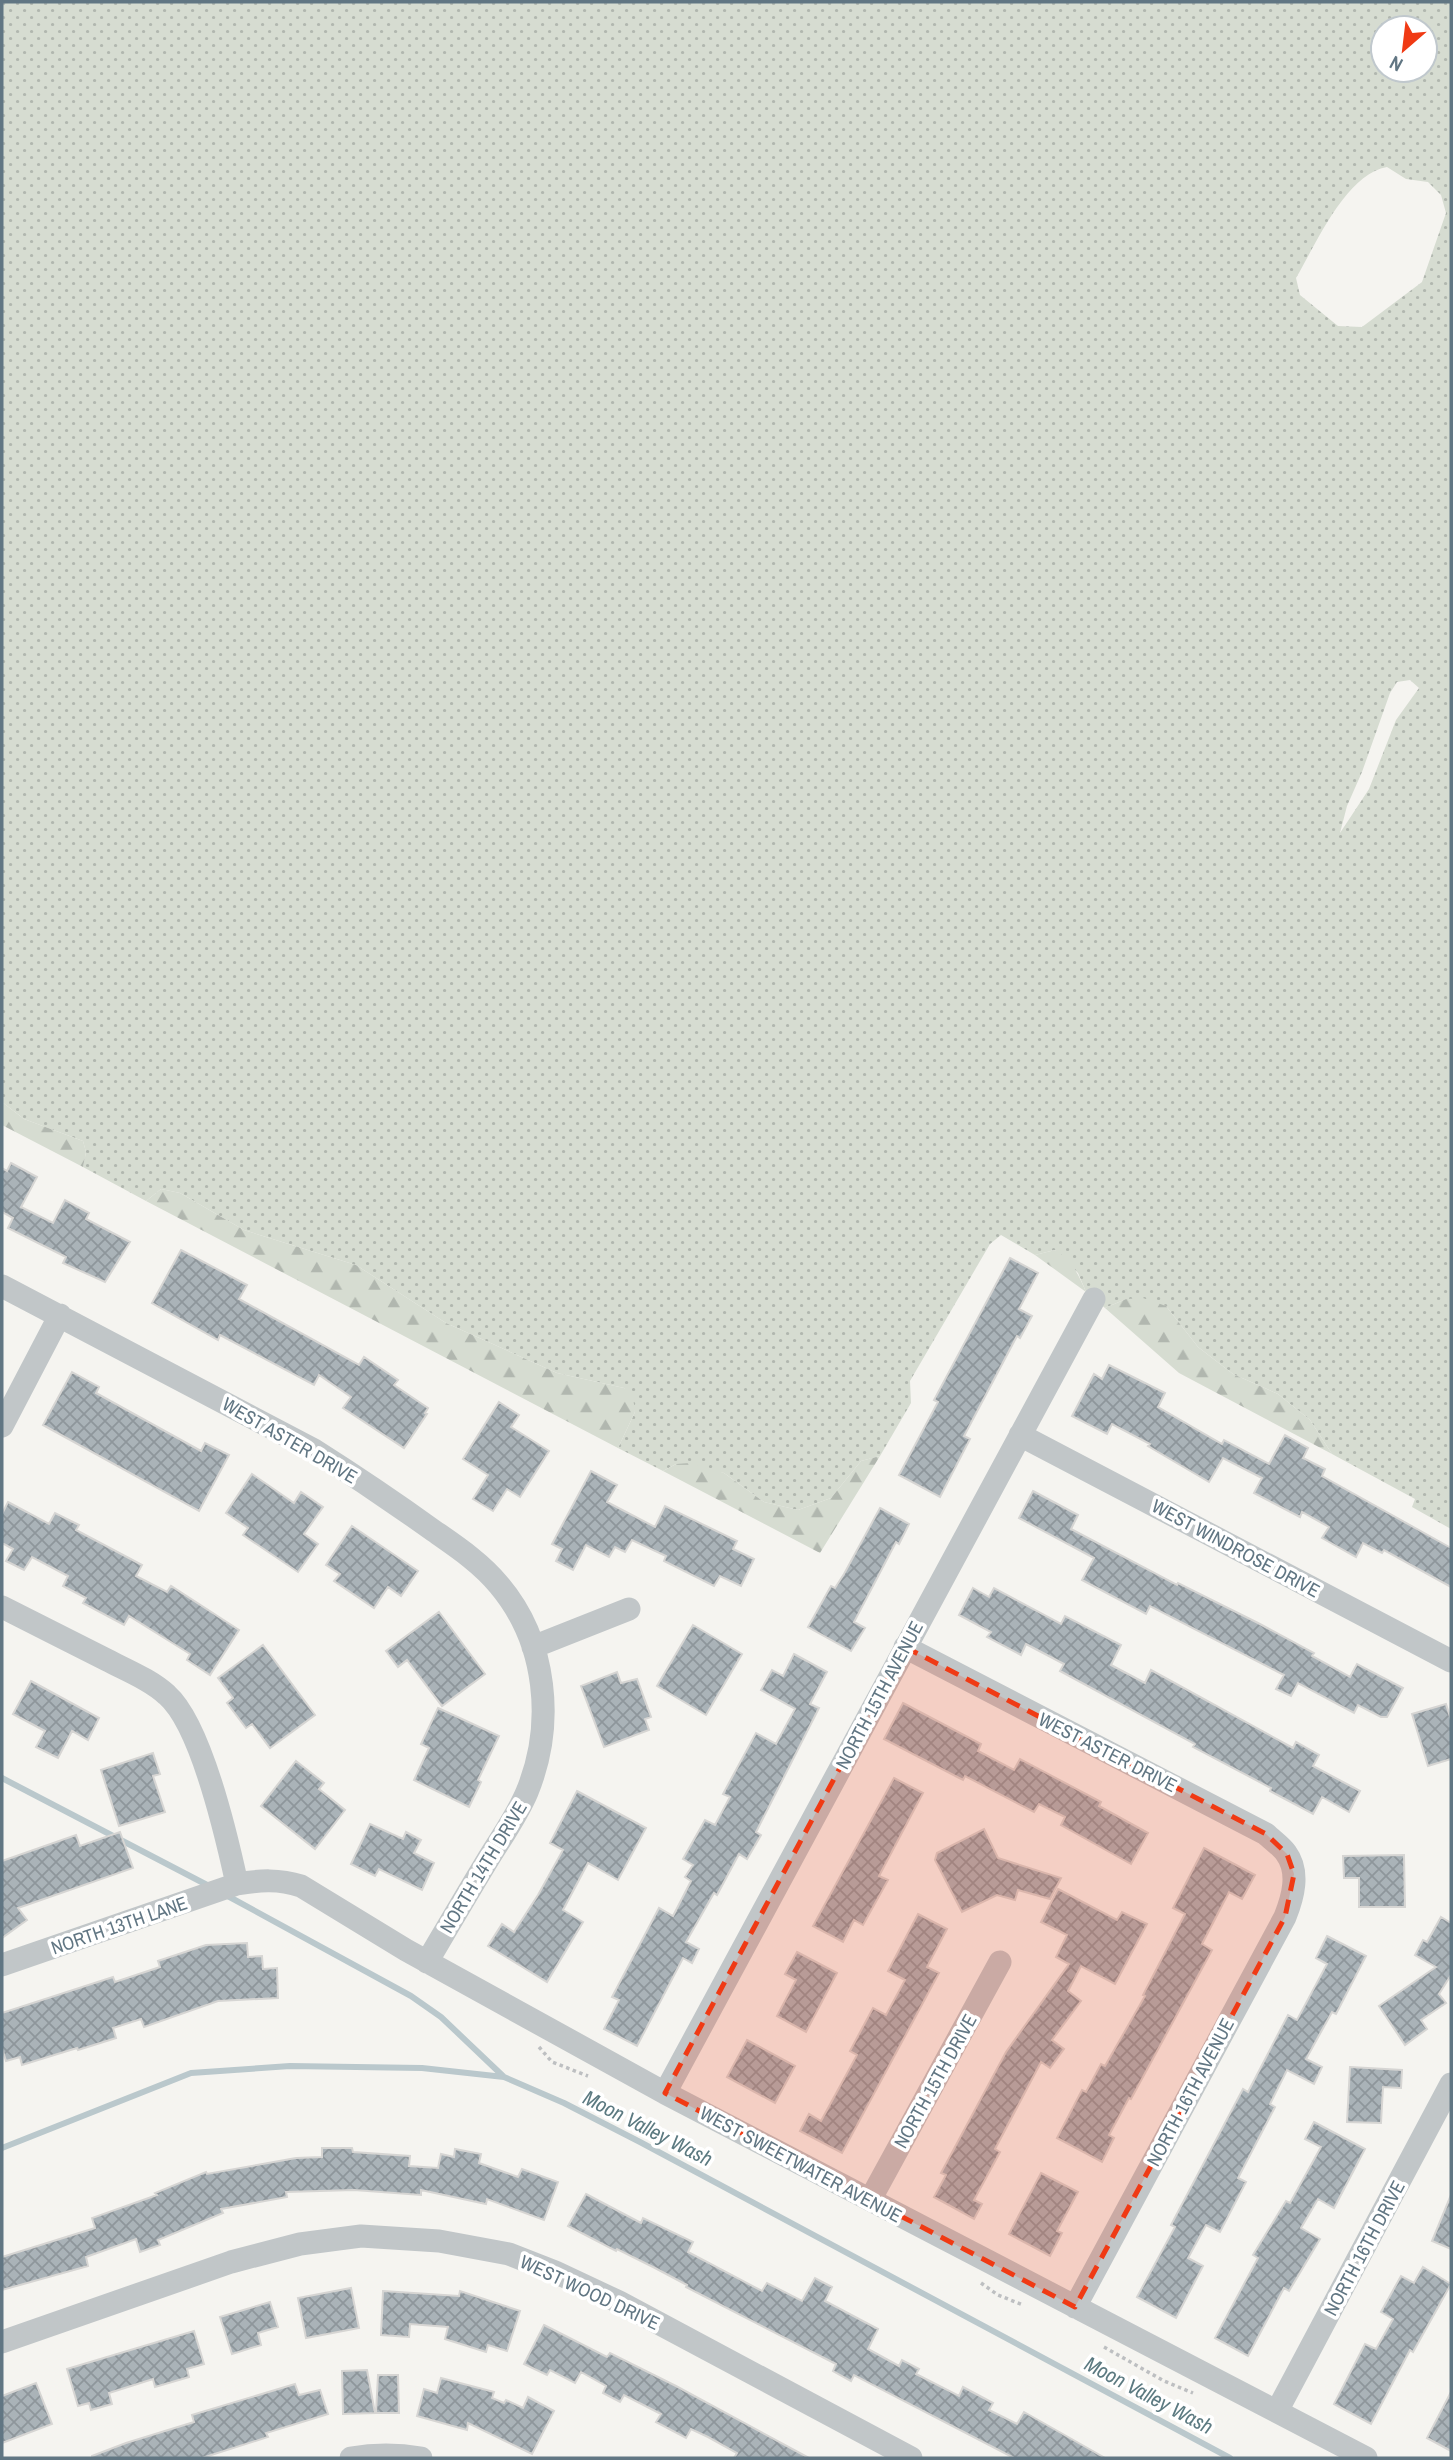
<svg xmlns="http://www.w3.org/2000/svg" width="1453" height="2460" font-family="'Archivo Narrow',sans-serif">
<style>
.grass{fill:url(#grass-dots);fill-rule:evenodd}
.forest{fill:url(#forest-firs)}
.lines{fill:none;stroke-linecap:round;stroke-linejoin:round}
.stream{stroke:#bac8cc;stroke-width:6}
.building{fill:url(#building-cross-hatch);stroke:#d6d5d3;stroke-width:2}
.path{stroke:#bdbfc1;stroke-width:3.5;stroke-dasharray:3.5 3.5;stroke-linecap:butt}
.minor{stroke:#c1c6c8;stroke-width:23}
.marked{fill:#f03a14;fill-opacity:0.2;stroke:#f03a14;stroke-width:5;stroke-dasharray:14 9;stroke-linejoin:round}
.labels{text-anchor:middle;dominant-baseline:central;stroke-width:7;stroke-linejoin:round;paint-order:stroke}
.street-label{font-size:19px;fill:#617683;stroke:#fff}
.water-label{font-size:21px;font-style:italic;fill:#5c7a81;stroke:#fff}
</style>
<defs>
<pattern id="grass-dots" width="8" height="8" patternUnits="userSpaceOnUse" patternTransform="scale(1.75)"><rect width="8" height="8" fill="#d6dcd1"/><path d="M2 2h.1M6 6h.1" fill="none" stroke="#b1b7af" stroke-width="1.8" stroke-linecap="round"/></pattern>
<pattern id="forest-firs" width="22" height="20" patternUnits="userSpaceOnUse" patternTransform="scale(1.75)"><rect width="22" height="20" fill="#d6dcd1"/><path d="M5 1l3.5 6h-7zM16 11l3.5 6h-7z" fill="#b1b7af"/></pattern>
<pattern id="building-cross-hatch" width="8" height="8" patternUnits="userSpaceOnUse" patternTransform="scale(1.75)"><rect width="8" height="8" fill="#aab3b8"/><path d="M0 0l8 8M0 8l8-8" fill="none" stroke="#8e969b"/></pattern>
</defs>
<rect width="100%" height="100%" fill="#f5f4f0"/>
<path class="grass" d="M2,2H1451V1529L1412,1507L1415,1499L1332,1454L1310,1420L1278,1394L1233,1374L1198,1347L1166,1306L1126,1299L1105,1308L1086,1292L1078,1273L1055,1250L1035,1255L1001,1235L990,1244L910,1381L911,1403L880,1456L861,1461L831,1498L798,1510L764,1502L724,1473L676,1464L663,1471L618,1448L635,1412L624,1388L557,1373L446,1323L356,1265L244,1230L180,1193L161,1189L146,1201L83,1167L86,1152L83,1141L24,1119L2,1102ZM1383,28H1425V70H1383ZM1387,167L1406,179L1428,182L1441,195L1446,213L1422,282L1362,327L1338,326L1300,295L1296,278C1316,244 1346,174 1387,167ZM1410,680L1419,688L1396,720L1369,789L1340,833L1347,806L1362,772L1390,693L1397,682Z"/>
<path class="forest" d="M2,1102L24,1119L83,1141L86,1152L83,1167L2,1125Z
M161,1189L180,1193L244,1230L356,1265L446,1323L557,1373L624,1388L633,1397L635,1412L618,1448L146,1201Z
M1055,1250C1071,1259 1079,1275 1086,1292L1035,1255Z
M1143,1298L1166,1306L1198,1347L1233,1374L1278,1394L1310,1420L1332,1454L1179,1373L1105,1308L1126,1299Z
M880,1456L820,1553L663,1471L676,1464L691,1463L724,1473L764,1502L798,1510L831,1498L861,1461Z"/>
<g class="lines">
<path class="stream" d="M2,1778L211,1887
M224,1894L411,1996L441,2017L503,2076
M2,2148L191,2073L290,2066L422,2068L504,2077L564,2103L640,2142L1230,2458"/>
</g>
<path class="building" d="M11,1163L37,1177L21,1207L53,1223L65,1200L89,1213L86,1219L130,1242L105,1282L63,1263L66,1257L8,1228L13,1218L2,1212V1168L7,1171Z
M181,1250L247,1285L239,1299L359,1365L364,1357L398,1380L394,1385L428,1408L425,1413L427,1414L404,1448L343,1408L351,1397L319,1375L314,1385L220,1335L218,1340L152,1303Z
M1010,1258L1038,1273L1019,1309L1032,1316L1020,1338L1017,1336L964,1436L970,1439L940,1497L899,1475L938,1402L934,1400Z
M1109,1365L1165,1393L1158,1407L1222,1444L1224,1440L1269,1464L1285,1435L1308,1448L1303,1458L1325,1469L1322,1476L1451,1548V1587L1384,1550L1382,1553L1363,1543L1356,1557L1322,1538L1329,1527L1302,1512L1300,1517L1254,1493L1262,1478L1223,1458L1209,1482L1148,1446L1150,1444L1112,1424L1107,1434L1072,1416L1094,1374L1102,1379Z
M72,1372L99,1387L96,1393L201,1451L205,1443L229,1455L199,1511L43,1425Z
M499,1402L519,1415L511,1427L549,1451L520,1497L507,1489L493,1511L473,1499L488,1475L463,1459Z
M591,1471L617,1485L607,1502L655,1527L665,1506L737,1541L733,1549L754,1559L741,1586L720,1576L714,1586L664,1561L666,1556L632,1540L625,1552L615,1547L609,1557L586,1545L573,1570L556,1561L562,1549L552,1544Z
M252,1474L294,1503L301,1492L323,1507L304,1534L318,1544L298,1572L243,1535L248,1528L226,1513Z
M1033,1491L1078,1515L1071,1529L1177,1585L1178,1583L1258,1623L1314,1653L1312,1656L1350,1677L1357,1664L1403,1688L1387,1717H1381L1358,1705L1354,1713L1298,1683L1291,1696L1276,1689L1284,1675L1150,1606L1146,1614L1082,1580L1094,1558L1019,1518Z
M8,1502L49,1524L55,1513L79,1525L76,1530L142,1565L136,1576L167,1592L171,1586L239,1630L210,1675L187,1660L190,1654L129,1616L124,1625L83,1603L86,1598L63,1586L68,1576L32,1557L24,1570L6,1561L13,1549L2,1543V1514Z
M880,1508L909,1524L899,1544L896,1542L854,1622L865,1628L851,1651L808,1627L831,1586L835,1588L844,1574Z
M352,1526L418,1571L401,1596L388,1587L374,1608L334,1581L340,1574L326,1565Z
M973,1588L989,1597L994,1588L1061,1624L1065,1616L1121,1645L1111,1665L1145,1683L1151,1670L1293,1748L1296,1742L1319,1755L1313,1766L1360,1791L1349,1812L1322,1797L1313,1814L1270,1791L1271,1788L1193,1747L1195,1744L1060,1671L1064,1664L1026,1644L1021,1655L987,1637L991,1632L959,1615Z
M439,1612L485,1674L442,1706L407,1660L398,1667L386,1651Z
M693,1625L742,1654L706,1715L657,1686Z
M263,1645L315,1715L270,1748L252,1724L246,1728L227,1703L233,1698L218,1678Z
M794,1654L827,1672L810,1704L819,1708L756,1832L761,1835L747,1859L739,1854L717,1895L714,1893L686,1942L699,1949L692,1963L683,1958L637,2046L604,2029L619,2000L612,1997L659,1908L673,1916L691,1881L685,1877L693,1865L683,1859L705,1820L715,1825L730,1797L723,1794L756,1733L776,1744L795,1709L761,1690L772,1670L783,1676Z
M617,1672L621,1683L637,1679L651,1717L645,1719L649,1730L604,1747L581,1686Z
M31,1681L99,1718L88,1740L72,1731L58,1758L36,1747L45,1731L13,1714Z
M903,1703L981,1744L978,1751L1014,1770L1020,1759L1101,1802L1099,1806L1148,1833L1131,1864L1061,1825L1065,1817L1039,1804L1034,1812L965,1776L963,1780L884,1739Z
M1446,1704L1451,1720V1759L1428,1766L1412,1714Z
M438,1708L499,1736L478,1780L481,1782L469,1807L414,1780L429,1748L421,1744Z
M153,1753L160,1774L153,1776L165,1812L119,1826L101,1770Z
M296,1761L324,1783L319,1789L345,1810L315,1849L261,1806Z
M894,1778L923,1793L879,1876L888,1880L863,1925L854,1920L843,1942L813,1926Z
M577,1791L646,1828L618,1880L588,1863L563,1910L583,1922L547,1982L488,1946L502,1924L514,1932L538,1895L563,1850L550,1843Z
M370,1824L403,1839L406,1832L421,1840L414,1853L434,1863L422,1890L379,1869L375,1876L351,1864Z
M984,1829L998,1858L1061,1878L1050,1899L1018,1890L1015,1900L997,1895L962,1912L935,1860L937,1853Z
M120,1832L133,1868L18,1908L27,1920L2,1938V1861L76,1835L80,1846Z
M1204,1848L1255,1875L1242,1899L1229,1892L1202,1944L1212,1950L1131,2099L1129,2098L1109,2135L1114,2138L1102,2162L1057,2138L1082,2090L1086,2092L1101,2064L1105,2066L1145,1996L1143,1995L1185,1914L1173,1908Z
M1404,1855L1405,1907H1359V1878H1344L1343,1856Z
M1058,1889L1117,1920L1122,1912L1147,1924L1115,1984L1081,1966L1068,1991L1081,2001L1052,2040L1064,2049L1050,2068L1041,2062L995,2149L1000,2152L974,2200L982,2204L974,2219L934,2197L946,2175L941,2173L1006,2052L1069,1964L1056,1957L1067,1935L1041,1922Z
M918,1914L947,1929L927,1967L939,1973L842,2153L800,2131L809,2114L821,2121L857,2055L850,2051L873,2008L886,2015L905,1980L888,1971Z
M1441,1917L1451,1923V1975L1439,1994L1446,2003L1421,2020L1427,2029L1405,2045L1379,2006L1436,1967L1415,1955L1423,1940L1427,1942Z
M1327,1936L1366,1956L1336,2014L1332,2012L1306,2059L1322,2067L1314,2084L1287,2070L1270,2104L1275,2107L1238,2178L1246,2182L1220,2232L1206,2225L1188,2258L1203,2266L1176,2318L1137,2297L1175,2227L1171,2225L1243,2089L1248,2092L1288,2015L1297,2020L1327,1964L1316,1958Z
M247,1943L248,1957L262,1956L263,1969L277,1968L278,1998L218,2001L144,2027L141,2019L113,2028L116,2038L78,2050L77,2048L22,2065L20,2057L6,2061L2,2048V2013L113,1977L115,1982L160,1967L158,1961L206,1945Z
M797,1952L837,1973L806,2032L777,2016L796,1980L785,1974Z
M747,2040L795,2066L775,2103L727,2077Z
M1350,2067L1402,2070L1401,2088L1383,2087L1381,2123L1347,2122Z
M1314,2122L1365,2149L1334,2208L1318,2199L1301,2228L1320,2239L1289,2291L1284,2288L1248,2356L1215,2338L1258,2258L1253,2255L1286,2201L1290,2203L1321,2147L1305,2139Z
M322,2148H352L353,2152L410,2156L409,2166L438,2168L441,2154L454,2157L455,2149L481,2154L479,2163L518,2177L522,2169L558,2182L544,2220L487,2199L486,2204L421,2190V2195L354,2190L286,2192L287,2197L221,2209L223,2213L158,2240L160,2245L140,2252L136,2239L86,2257L88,2266L2,2290V2257L95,2228L92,2218L157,2195L155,2193L206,2172L207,2174L296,2158L322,2157Z
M1041,2173L1078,2192L1057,2231L1062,2233L1050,2256L1009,2234Z
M586,2194L641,2223L643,2218L693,2242L688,2252L762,2291L767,2283L802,2301L815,2278L832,2287L825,2301L878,2329L868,2349L899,2366L902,2360L919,2369L916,2374L959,2396L963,2387L993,2403L989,2410L1017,2424L1024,2412L1105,2458H1014L854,2375L851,2381L833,2371L836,2364L686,2287L687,2285L655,2268L617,2249L616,2251L568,2226Z
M1451,2195V2249L1432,2241Z
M1423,2267L1451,2284L1413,2352L1410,2350L1371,2424L1334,2404L1365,2344L1376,2349L1393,2319L1381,2312L1401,2276L1414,2283Z
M351,2288L359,2328L306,2338L298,2298Z
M383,2291L459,2296L460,2291L520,2311L507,2351L488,2345L486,2352L445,2339L448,2327L410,2324L409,2337L381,2335Z
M270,2302L278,2327L258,2333L261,2345L232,2354L220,2317Z
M544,2325L607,2357L610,2353L676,2386L809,2458H734L737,2453L708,2437L691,2429L686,2438L656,2422L661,2414L624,2395L620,2402L603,2393L606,2386L581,2372L575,2383L550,2370L547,2375L524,2364Z
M194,2331L204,2364L187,2369L189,2377L155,2387L153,2379L109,2393L112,2404L91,2410L89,2403L78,2406L67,2369Z
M367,2370L375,2413L343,2414L342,2371Z
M378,2375H398L399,2413H376Z
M441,2378L494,2392L492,2398L504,2403L506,2400L523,2408L528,2397L554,2411L532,2454L468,2423L467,2430L417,2416L424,2389L437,2393Z
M36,2383L52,2424L2,2443V2396Z
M295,2384L299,2395L320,2390L328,2414L266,2433L268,2437L202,2458H92V2456L126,2443L194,2422L192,2415Z
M1451,2392V2451L1427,2438Z"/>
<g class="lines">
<path class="path" d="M539,2047L552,2062L588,2076
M981,2283L998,2295L1023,2305
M1104,2347L1164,2381L1193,2393"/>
<path class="minor" d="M2,1286L314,1450C355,1476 395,1503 434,1531C457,1547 481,1563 499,1585C547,1642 555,1724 527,1792C517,1816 501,1838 487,1861C467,1894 447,1928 427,1962
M2,1426L60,1315
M1020,1435L1451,1661
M2,1607C37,1625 72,1642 107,1660C126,1670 151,1680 167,1695C201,1725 227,1838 237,1884
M533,1647L629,1609
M905,1647L1266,1834C1272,1840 1281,1846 1286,1853C1300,1872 1293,1897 1285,1917L1075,2307
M2,1965L237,1884C260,1880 279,1879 301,1886L406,1950L665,2093L1366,2458
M665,2093L1094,1299
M870,2200L1000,1962
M2,2342L231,2262L300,2244L361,2236L439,2241L509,2254L555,2272L619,2302L911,2458
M1277,2411L1451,2084
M351,2458C375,2454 397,2454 421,2458"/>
</g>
<path class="marked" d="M905,1647L1266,1834L1287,1854L1294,1874L1285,1917L1075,2307L665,2093Z"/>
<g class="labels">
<g class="street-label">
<text transform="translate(290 1440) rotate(30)">WEST ASTER DRIVE</text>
<text transform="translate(1236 1548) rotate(28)">WEST WINDROSE DRIVE</text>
<text transform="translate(879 1695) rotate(-62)">NORTH 15TH AVENUE</text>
<text transform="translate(1108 1752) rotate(27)">WEST ASTER DRIVE</text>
<text transform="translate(483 1867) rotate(-59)">NORTH 14TH DRIVE</text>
<text transform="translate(119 1925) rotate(-19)">NORTH 13TH LANE</text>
<text transform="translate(935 2081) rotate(-61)">NORTH 15TH DRIVE</text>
<text transform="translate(1190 2092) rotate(-62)">NORTH 16TH AVENUE</text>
<text transform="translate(801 2164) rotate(28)">WEST SWEETWATER AVENUE</text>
<text transform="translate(1364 2248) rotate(-62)">NORTH 16TH DRIVE</text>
<text transform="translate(590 2292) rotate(25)">WEST WOOD DRIVE</text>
</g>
<g class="water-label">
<text transform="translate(648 2128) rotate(27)">Moon Valley Wash</text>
<text transform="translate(1149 2395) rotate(28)">Moon Valley Wash</text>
</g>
</g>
<rect width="1453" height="2460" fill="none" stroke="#617683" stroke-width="7"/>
<g transform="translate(1404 49) rotate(208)"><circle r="33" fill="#ffffff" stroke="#c0c8cd" stroke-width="2"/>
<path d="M0-5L12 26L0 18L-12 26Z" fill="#f03a14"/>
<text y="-10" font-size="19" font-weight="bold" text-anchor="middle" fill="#617683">N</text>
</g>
</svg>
